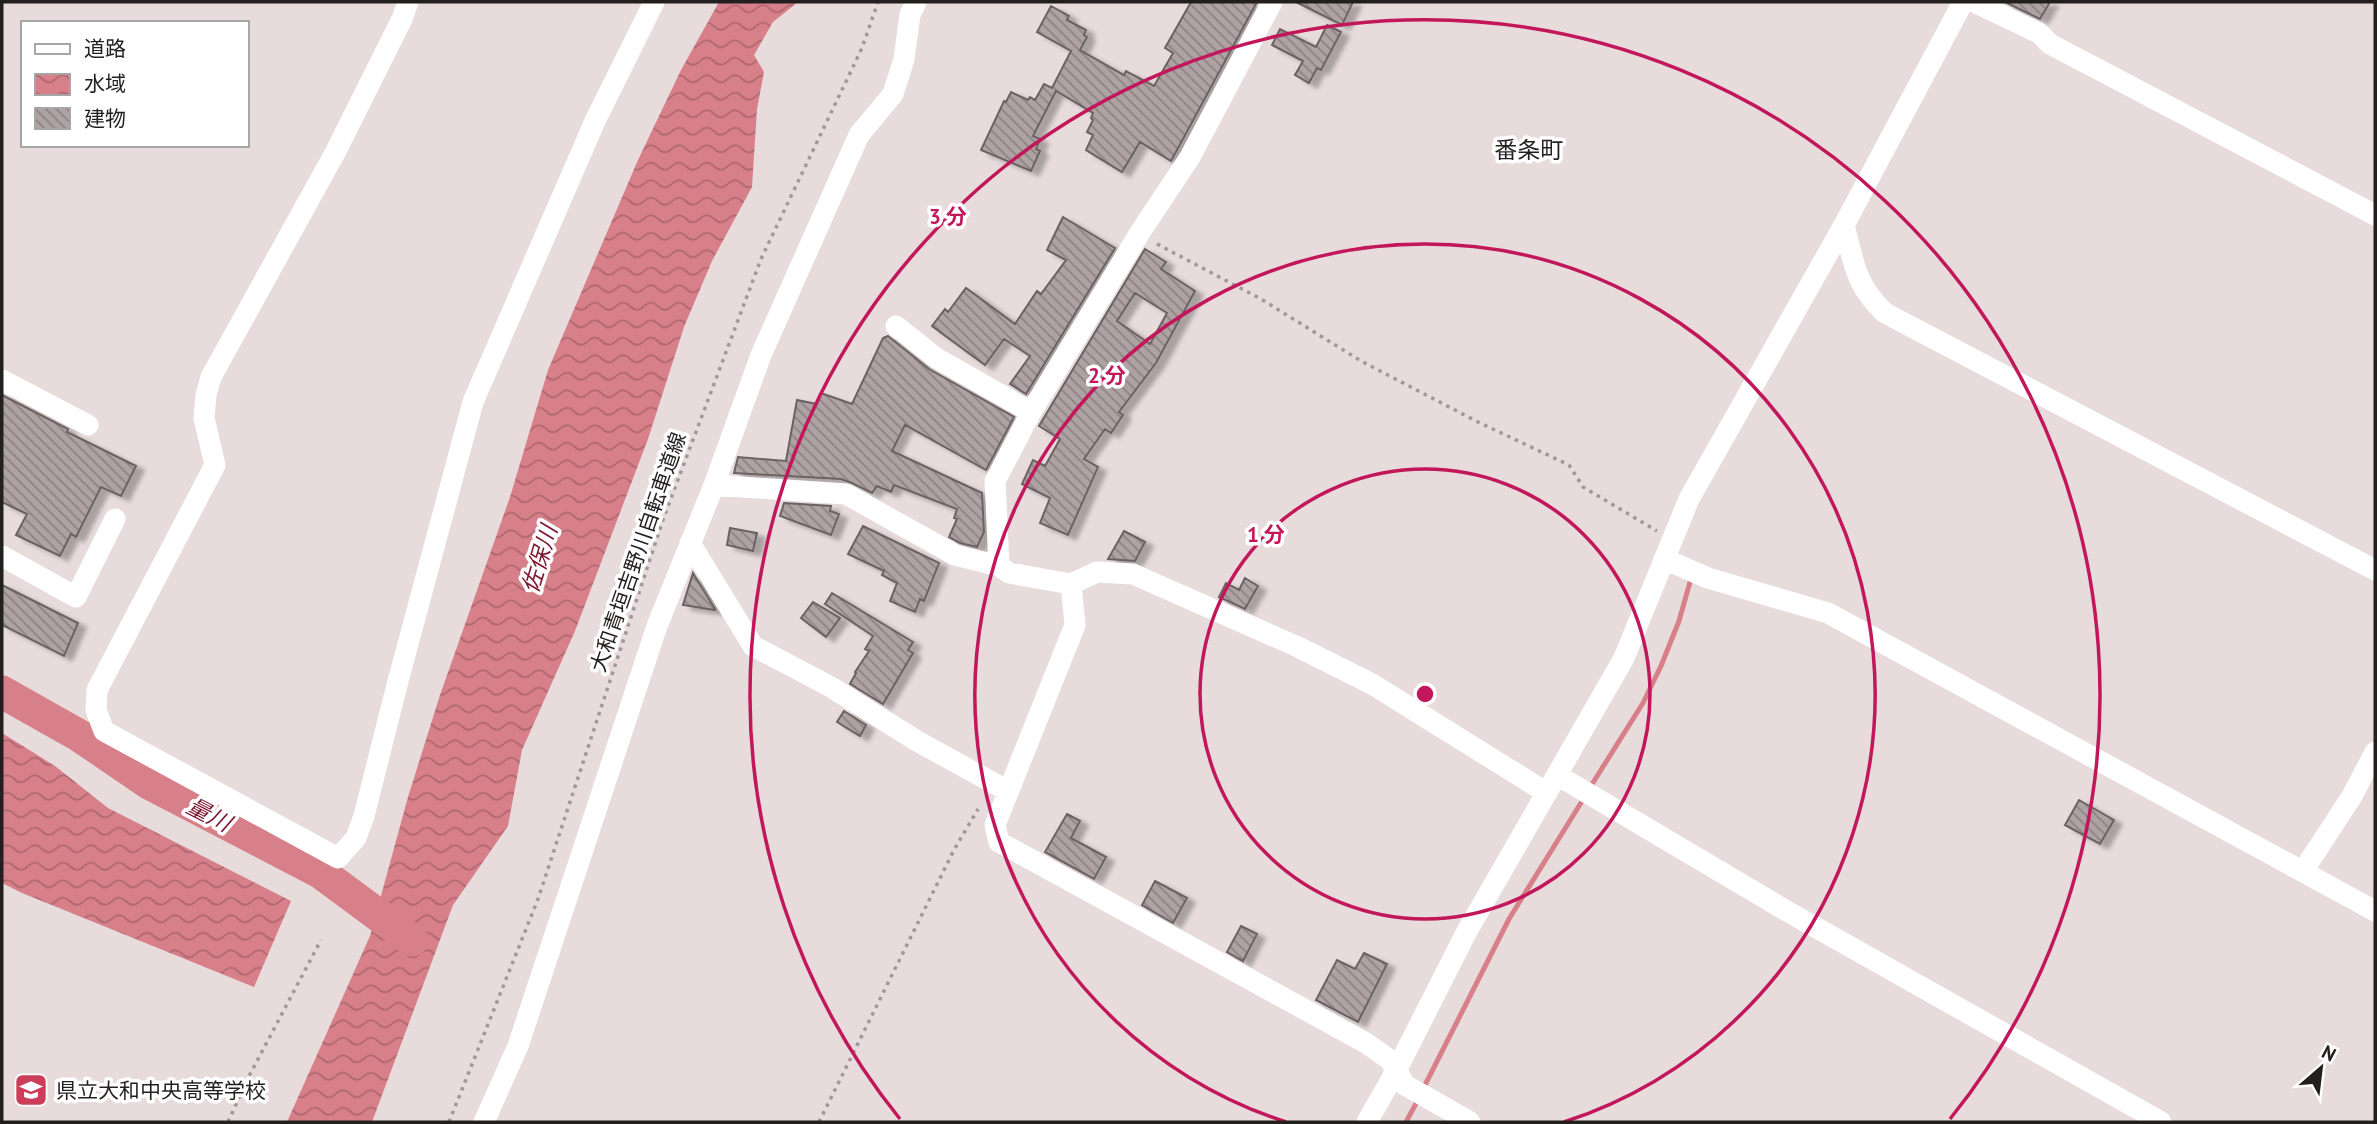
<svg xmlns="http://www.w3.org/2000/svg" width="2377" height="1124" font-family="'PT Sans','Noto Sans JP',sans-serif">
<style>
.water{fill:url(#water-waves)}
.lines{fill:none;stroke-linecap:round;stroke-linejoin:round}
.stream{stroke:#d8808a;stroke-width:5}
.river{stroke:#d8808a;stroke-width:33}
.building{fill:url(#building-back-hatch);stroke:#6c6262;stroke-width:2;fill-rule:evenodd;filter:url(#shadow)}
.path{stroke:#a29899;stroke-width:3.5;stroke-dasharray:3.5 5;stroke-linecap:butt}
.minor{stroke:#fff;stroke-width:21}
.ring{fill:none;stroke:#c2185b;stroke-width:3.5}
.labels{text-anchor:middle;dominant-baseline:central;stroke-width:7;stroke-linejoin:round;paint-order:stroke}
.street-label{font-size:21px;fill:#231f1f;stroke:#fff}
.poi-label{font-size:21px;fill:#231f1f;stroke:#fff;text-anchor:start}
.neighbourhood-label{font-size:23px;fill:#231f1f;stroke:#fff}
.water-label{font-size:23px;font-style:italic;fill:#7e152f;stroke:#fff}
.centre{fill:#c2185b;stroke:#fff;stroke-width:3.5}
.ring-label{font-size:21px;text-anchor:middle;font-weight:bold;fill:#c2185b;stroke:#fff;stroke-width:7;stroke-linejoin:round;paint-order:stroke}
</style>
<defs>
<pattern id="water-waves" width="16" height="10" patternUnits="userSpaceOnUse" patternTransform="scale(1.75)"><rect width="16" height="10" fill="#d8808a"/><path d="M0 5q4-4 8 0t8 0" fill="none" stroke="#af6870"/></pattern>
<pattern id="building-back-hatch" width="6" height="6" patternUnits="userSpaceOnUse" patternTransform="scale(1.75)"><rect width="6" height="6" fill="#aea2a3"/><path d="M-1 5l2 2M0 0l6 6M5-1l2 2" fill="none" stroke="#8d8384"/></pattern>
<filter id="shadow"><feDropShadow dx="8" dy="4.5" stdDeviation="2" flood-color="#0004"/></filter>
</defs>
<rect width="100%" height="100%" fill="#e7dbdc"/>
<path class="water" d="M719,2H798L773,22L754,55L764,72L757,109L752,187L712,261L684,327L648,439L575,631L522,750L508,826L453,905L372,1122H287L370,936L408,797L440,695L510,497L548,370L638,160L681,70Z
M2,733L55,766L108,808L291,901L254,987L22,893L2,883Z"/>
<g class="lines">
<path class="stream" d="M1589,789L1643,703L1661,666L1679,621L1692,575
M1423,1089L1509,919L1584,798
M1406,1122L1419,1098"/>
<path class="river" d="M2,692L80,736L149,783L320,872L412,940"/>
</g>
<path class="building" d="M1191,2H1257L1171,161L1140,142L1122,172L1086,150L1093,135L1087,132L1093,120L1091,118L1093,113L1056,91L1033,136L1040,139L1036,149L1040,151L1031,171L981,150L1004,101L1006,102L1011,92L1028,100L1030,97L1035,100L1044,84L1052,88L1071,51L1037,32L1051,6L1069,16L1067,20L1086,30L1084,35L1087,37L1080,50L1124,75L1126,71L1154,86L1173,53L1165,48Z
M1296,2H1353L1342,25Z
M2005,2H2050L2040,19Z
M1327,25L1341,32L1321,70L1317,68L1309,83L1295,75L1303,61L1272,45L1280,29L1316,47Z
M1063,217L1115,248L1026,394L1010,384L1030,356L1004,339L985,365L932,326L945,309L948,312L966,288L1015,324L1037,291L1041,294L1066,260L1047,250Z
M1145,249L1166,262L1161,269L1195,291L1156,363L1119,412L1123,415L1111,433L1105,429L1084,459L1098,467L1068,535L1040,523L1050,498L1022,484L1033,460L1045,466L1060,439L1039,426ZM1135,293L1167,313L1150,344L1117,321Z
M888,336L929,369L1014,417L986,470L905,425L892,451L982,493L984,532L977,547L960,543L949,537L957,519L954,518L957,509L894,485L891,492L877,486L872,493L852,483L841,479L734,473L738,457L786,461L797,400L817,404L821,393L852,404L883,338Z
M2,395L68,429L67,432L136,466L121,496L101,487L76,537L71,534L60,556L16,535L27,514L2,502Z
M784,503L831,506L830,511L839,514L831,535L780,516Z
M863,526L939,563L924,601L920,599L915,612L890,601L897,583L882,575L884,571L848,554Z
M730,528L757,533L753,551L727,545Z
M1124,531L1145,542L1135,561L1108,559Z
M693,573L715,609V610L683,605Z
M1245,578L1258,586L1245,609L1219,597L1226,583L1239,590Z
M2,585L78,623L64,656L2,625Z
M832,593L913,642L908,650L913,653L883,704L850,684L856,673L855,672L869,651L865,649L873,636L825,604Z
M813,602L840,618L826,637L801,618Z
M844,711L866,725L860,736L837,722Z
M2079,800L2114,820L2100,844L2065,825Z
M1067,814L1080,821L1071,838L1106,857L1094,879L1045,852Z
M1155,881L1187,898L1173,923L1142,905Z
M1241,926L1257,934L1243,961L1227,952Z
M1364,953L1387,964L1358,1022L1316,1000L1337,960L1355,969Z"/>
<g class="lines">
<path class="path" d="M1157,244L1261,299L1361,361L1478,422L1569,465L1583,487L1657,531
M228,1122L248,1078L321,940
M449,1122L538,899L664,517L761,259L862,48L878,2
M819,1122L954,850L978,809"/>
<path class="minor" d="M408,2L402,19L336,151L211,377L206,395L204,418L215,465L97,690L96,710L104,731L338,858L356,838L364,816L397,685L473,402L595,121L654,2
M1974,2L2039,33L2050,44L2375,215
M1844,225C1854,263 1855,285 1885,313L2375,570
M896,326L936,358L1031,412
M2,380L88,425
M714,485L846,494L955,555L999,566L1009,573L1071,584L1097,572L1133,574L1298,647L1372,684L1547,793
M690,543L753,646L831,687L917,741L1008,791
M2,556L76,597L115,519
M1664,559L1708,578L1828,613L2375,911
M999,566L995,481L1031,412L1139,234L1190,157L1272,2
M1071,584L1075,625L995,825L999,842L1366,1043L1390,1060L1405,1085L1470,1122
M1557,775L1785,910L2161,1122
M2303,871L2352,796L2375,752
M484,1122L518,1046L657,626L714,485L761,355L859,135L893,94L904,59L910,15L916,2
M1367,1122L1396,1071L1466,933L1624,658L1689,499L1844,225L1963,2"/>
</g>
<g class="ring">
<circle cx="1425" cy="694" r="225"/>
<path d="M1286 1122A450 450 0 1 1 1564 1122"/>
<path d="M900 1119A675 675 0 1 1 1950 1119"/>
</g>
<defs>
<symbol id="school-square" viewBox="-11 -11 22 22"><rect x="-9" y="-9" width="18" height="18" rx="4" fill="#cc3d5a" stroke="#fff"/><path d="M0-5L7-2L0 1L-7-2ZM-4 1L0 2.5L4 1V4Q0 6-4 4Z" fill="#fff"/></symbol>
</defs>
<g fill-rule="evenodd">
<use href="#school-square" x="12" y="1071" width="38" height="38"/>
</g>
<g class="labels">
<g class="street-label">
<text transform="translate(638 552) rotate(-71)">大和青垣吉野川自転車道線</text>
</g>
<g class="poi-label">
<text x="56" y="1090">県立大和中央高等学校</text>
</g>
<g class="neighbourhood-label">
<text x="1529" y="149">番条町</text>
</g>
<g class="water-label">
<text transform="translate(539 559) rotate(-73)">佐保川</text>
<text transform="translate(209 814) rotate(27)">量川</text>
</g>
</g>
<circle cx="1425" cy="694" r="10" class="centre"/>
<g class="ring-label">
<text x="948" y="224">3 分</text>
<text x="1107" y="383">2 分</text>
<text x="1266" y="542">1 分</text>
</g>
<rect width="2377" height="1124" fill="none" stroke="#231f1f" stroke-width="7"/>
<rect x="21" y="21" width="228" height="126" fill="#ffffff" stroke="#a7a5a5" stroke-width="2"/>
<rect x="35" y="44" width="35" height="10" fill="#ffffff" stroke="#a7a5a5" stroke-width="2"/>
<text x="84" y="56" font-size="21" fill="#231f1f">道路</text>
<rect x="35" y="74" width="35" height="21" fill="url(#water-waves)" stroke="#a7a5a5" stroke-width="2"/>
<text x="84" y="91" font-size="21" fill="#231f1f">水域</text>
<rect x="35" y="108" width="35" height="21" fill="url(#building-back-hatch)" stroke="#a7a5a5" stroke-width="2"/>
<text x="84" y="126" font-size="21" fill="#231f1f">建物</text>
<g transform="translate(2321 1068) rotate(28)" stroke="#ffffff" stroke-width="5" paint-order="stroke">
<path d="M0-5L12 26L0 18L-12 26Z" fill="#231f1f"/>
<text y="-10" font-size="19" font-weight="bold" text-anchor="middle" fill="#231f1f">N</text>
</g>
</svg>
